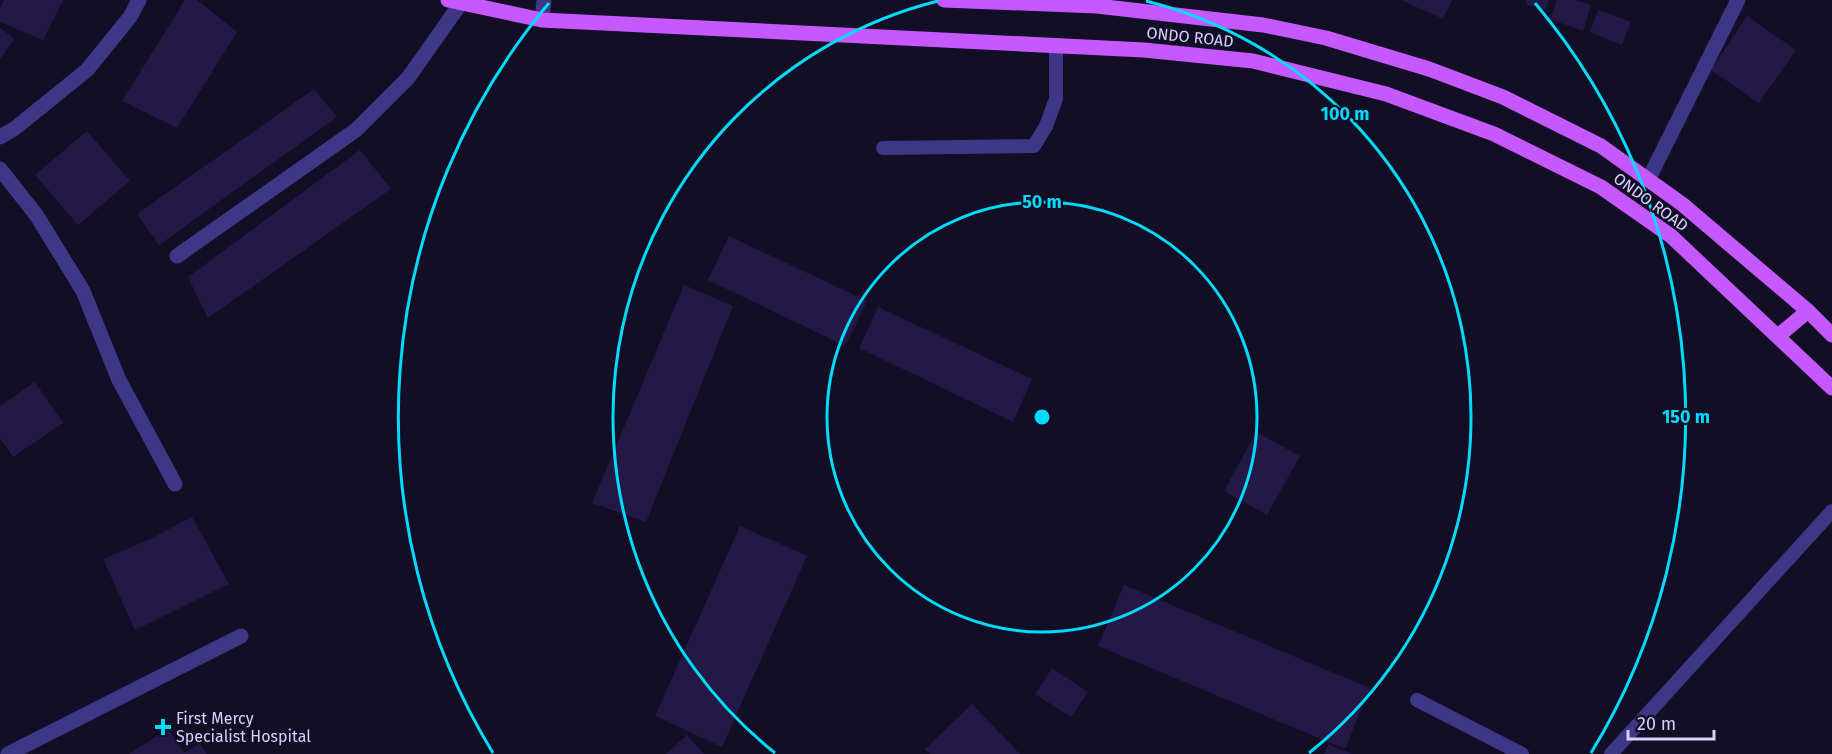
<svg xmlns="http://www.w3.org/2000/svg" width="1832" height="754" font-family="'Fira Sans',sans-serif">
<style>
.building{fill:#241946}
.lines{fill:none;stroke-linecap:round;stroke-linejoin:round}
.lane{stroke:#3d3785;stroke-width:14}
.street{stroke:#3d3785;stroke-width:15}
.primary{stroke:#c658ff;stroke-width:15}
.ring{fill:none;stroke:#00dbfc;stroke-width:3}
.poi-dot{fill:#00dbfc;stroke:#120e25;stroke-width:2}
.labels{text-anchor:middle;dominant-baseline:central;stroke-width:4.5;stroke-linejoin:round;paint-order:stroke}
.street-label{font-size:16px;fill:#d8d1ff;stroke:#120e25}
.poi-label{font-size:16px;fill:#d8d1ff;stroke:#120e25;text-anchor:start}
.centre{fill:#00dbfc;stroke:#120e25;stroke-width:3}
.ring-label{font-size:18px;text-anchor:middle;font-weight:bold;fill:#00dbfc;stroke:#120e25;stroke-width:4.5;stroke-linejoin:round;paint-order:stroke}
</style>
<rect width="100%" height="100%" fill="#120e25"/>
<path class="building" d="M4,0H63L43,40L0,22V8Z
M185,0H197L237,32L177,128L122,101Z
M1401,0H1452L1443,19Z
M1527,0H1549L1545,10L1526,4Z
M1557,0H1575L1591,5L1583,31L1550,19Z
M1598,10L1631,22L1622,45L1590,32Z
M1747,16L1796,50L1759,103L1711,70Z
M0,28L15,39L0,59Z
M314,89L337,117L159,245L137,214Z
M87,131L130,181L78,225L35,175Z
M360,150L391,189L208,318L188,277Z
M729,236L867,301L845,346L708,280Z
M684,285L733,306L646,522L592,503Z
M878,307L1032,379L1013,422L859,348Z
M35,382L63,423L13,457L0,438V406Z
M1256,432L1300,456L1267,515L1224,491Z
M192,517L229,584L135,630L103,559L150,539Z
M740,526L807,556L722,747L655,716Z
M1124,585L1370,688L1345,749L1098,646Z
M1052,668L1088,692L1071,717L1035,694Z
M972,704L1020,754H930L925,749Z
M168,729L184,753L200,743L207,754H129Z
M687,735L704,754H666Z
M1328,744L1353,754H1324Z"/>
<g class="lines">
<path class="lane" d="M883,148L1034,146L1046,126L1056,99V45
M1417,700L1522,754
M1611,754L1832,511"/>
<path class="street" d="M542,20L544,0
M0,137L14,129L87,70L130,17L139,0
M0,169L37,216L83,291L119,380L175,484
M1648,180L1738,0
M177,256L356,130L408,78L461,3
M8,754L241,636"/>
<path class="primary" d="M448,0L542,20L1144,50L1253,61L1386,94L1494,134L1601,187L1671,236L1832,388
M944,0L1097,6L1263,25L1326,38L1429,69L1503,97L1601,146L1682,204L1808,311L1832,335
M1778,336L1808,311"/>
</g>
<g class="ring">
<circle cx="1042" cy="417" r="215"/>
<path d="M775 753A429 429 0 0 1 938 1M1146 1A429 429 0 0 1 1309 753"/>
<path d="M493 753A644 644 0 0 1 549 3M1535 3A644 644 0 0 1 1591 753"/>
</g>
<path class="poi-dot" d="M160 718h6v6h6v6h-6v6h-6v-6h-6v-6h6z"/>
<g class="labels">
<g class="street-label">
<text transform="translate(1190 37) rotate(6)">ONDO ROAD</text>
<text transform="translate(1651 202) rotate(36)">ONDO ROAD</text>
</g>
<g class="poi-label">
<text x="176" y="718">First Mercy<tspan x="176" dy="18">Specialist Hospital</tspan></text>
</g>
</g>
<circle cx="1042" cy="417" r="9" class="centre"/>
<g class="ring-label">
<text x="1345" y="120">100 m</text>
<text x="1042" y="208">50 m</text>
<text x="1686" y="423">150 m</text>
</g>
<path d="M1628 730v9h86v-9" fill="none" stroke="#d8d1ff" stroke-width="3"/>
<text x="1637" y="730" font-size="18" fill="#d8d1ff" stroke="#120e25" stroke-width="4.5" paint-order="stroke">20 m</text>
</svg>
